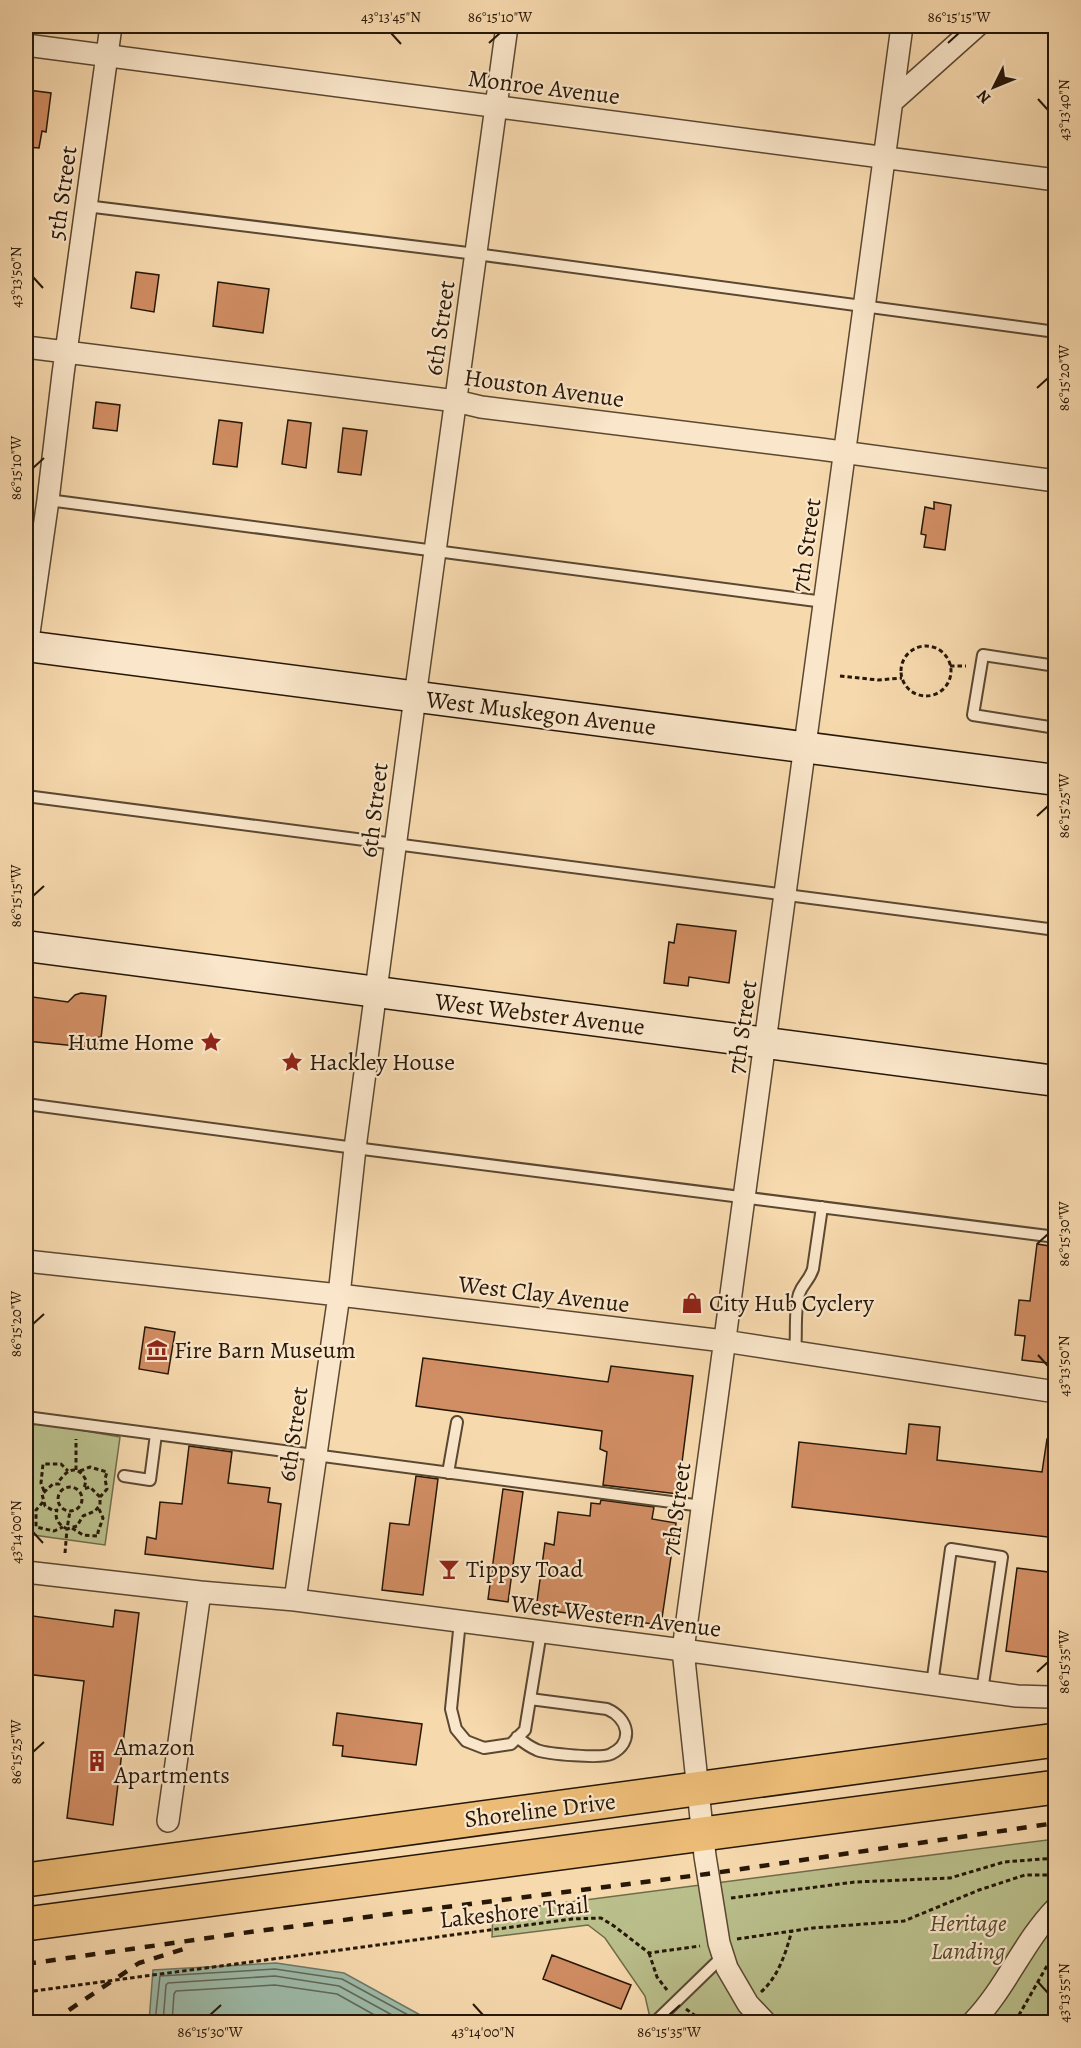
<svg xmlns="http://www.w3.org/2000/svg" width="1081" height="2048" font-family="Alegreya,serif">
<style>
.green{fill:#bac08c;stroke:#706c4a;stroke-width:1.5}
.water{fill:#9dbaa8;stroke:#6d7968;stroke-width:1.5}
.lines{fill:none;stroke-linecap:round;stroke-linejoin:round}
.shore{stroke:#626858;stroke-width:1.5}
.building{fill:#d18d63;stroke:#261707;stroke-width:1.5}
.service-casing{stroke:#5a4831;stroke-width:14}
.minor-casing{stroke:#5a4831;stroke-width:24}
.secondary-casing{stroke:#261707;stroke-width:33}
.trunk-casing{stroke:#261707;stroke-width:36}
.path{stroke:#261707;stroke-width:3;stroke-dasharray:4.5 3;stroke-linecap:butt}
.service{stroke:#fae6ca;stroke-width:10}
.minor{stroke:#fae6ca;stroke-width:21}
.secondary{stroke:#fae6ca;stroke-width:30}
.trunk{stroke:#ecbc77;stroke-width:33}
.rail{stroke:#261707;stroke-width:4.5;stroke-dasharray:10 10;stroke-linecap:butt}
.ticks{fill:none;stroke:#261707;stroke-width:2}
.labels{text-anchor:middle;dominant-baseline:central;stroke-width:4.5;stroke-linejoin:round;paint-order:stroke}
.street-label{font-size:24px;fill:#261707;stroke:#fae6ca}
.poi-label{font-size:24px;fill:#261707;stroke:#fae6ca;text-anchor:start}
.park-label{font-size:24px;font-style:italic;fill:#524a2f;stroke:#fae6ca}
.neatline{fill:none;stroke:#261707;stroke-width:2}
.ticks-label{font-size:15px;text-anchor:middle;fill:#261707}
</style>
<rect width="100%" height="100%" fill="#f7d9ae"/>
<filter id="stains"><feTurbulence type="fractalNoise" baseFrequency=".00333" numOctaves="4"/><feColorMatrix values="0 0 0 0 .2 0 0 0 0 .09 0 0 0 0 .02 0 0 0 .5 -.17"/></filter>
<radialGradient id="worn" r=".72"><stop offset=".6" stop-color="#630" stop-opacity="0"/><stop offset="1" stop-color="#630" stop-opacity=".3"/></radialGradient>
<path class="green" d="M34,1422L120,1437L105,1545L26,1534V1484Z
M1055,1839V2022H651L645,1996L605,1938L588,1925L492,1937L493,1912Z"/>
<path class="water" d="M276,1963L344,1973L433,2022H149L153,1970Z"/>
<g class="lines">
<path class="shore" d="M155,2022L160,1976L275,1969L342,1979L421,2022
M163,2022L166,1985L168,1983L275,1976L339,1986L405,2022
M172,2022L174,1994L176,1991L275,1985L337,1994L387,2022"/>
</g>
<path class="building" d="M28,90L51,93L46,132L42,131L39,148L26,147V110Z
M136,272L159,275L154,312L131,308Z
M218,282L269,289L263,333L213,326Z
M96,402L120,405L117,431L93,428Z
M219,420L242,423L237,467L213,464Z
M288,420L311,423L306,468L282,464Z
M343,428L367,431L361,475L338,472Z
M934,502L951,505L945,550L924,547L926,535L921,534L925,507L934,509Z
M677,924L736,931L729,983L689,977L688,986L664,983L669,942L674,943Z
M81,993L106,996L101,1038L99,1037L97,1048L26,1041V996L68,1002L75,995Z
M1037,1244L1056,1247V1364L1022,1360L1025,1336L1015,1335L1019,1300L1030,1301Z
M145,1327L175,1332L168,1374L139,1369Z
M423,1358L608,1382L611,1366L693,1376L678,1494L603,1485L607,1452L600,1449L602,1431L416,1406Z
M909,1424L940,1427L937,1460L1042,1472L1047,1439H1056V1538L792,1507L799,1442L906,1454Z
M189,1446L232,1452L228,1483L270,1488L268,1502L281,1504L273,1569L145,1554L147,1537L156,1539L160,1502L182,1504Z
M416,1476L438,1479L423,1595L382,1590L390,1523L409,1525Z
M503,1489L523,1492L508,1602L488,1599Z
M601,1500L654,1507L652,1519L676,1523L661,1625L536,1609L545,1543L554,1545L558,1512L590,1516L591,1503L600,1504Z
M1017,1568L1056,1573L1055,1658L1006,1651Z
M115,1610L139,1613L113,1825L67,1818L84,1681L26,1674V1615L113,1627Z
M337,1713L422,1724L416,1765L342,1756L343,1746L333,1745Z
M552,1955L631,1985L621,2009L543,1979Z"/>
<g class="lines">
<defs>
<path id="service" d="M86,206L476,254L1056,332
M48,500L824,602
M1056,666L983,655L973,715L1056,728
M26,796L1056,930
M26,1104L355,1148L1056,1237
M795,1352C797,1334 794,1311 799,1294C803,1283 809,1281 813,1269L822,1207
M26,1417L702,1506
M448,1473L457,1422
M124,1476L150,1480L156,1434
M460,1621L451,1709L456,1729L466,1741L484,1748L511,1744L525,1730L541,1632
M932,1684L951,1549L1002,1557L982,1691
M517,1737C523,1742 530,1747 537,1750C547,1754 602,1759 611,1754C635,1742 628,1718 607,1709L530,1699
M655,2022L723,1956"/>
<path id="minor" d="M26,45L1056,180
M893,101L977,26
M26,347L456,401L481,407L820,449L1056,481
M26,654L48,500L63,374L111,26
M26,1261L339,1295L724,1341L1056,1392
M26,1572L200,1592L295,1600L683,1650L1017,1696L1049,1697L1056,1694
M295,1600L339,1295L355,1148L415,697L507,26
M168,1821L200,1592
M765,2022L748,2004L727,1968L719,1943L705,1856L683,1650L902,26
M973,2022C1006,1988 1023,1942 1056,1908"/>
<path id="secondary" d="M26,646L1056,780
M26,946L1056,1081"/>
<path id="trunk" d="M26,1880L1056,1740
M26,1924L1056,1787"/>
</defs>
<use href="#service" class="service-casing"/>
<use href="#minor" class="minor-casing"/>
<use href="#secondary" class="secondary-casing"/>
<use href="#trunk" class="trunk-casing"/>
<path class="path" d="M58,26L86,29V26
M901 671a25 25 0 1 1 50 0a25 25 0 1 1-50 0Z
M950,666H966
M840,676L878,680L902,678
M76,1470V1439
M80,1471L90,1467L107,1472L105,1479L107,1489L100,1497
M58 1499a12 12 0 1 1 24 0a12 12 0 1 1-24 0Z
M44,1491L41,1483L43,1464H61L68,1471
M43,1502L36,1510V1527L54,1531L63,1527
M72,1528L83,1535L98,1536V1532L103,1518L99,1509
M65,1553L67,1529L77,1526L83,1516L95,1511L100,1505V1497L90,1487L84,1489L86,1480C77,1464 68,1469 59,1481V1484H53L42,1494L45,1506L54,1511L57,1510C54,1519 59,1525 67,1529L70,1511
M731,1898L855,1882L950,1878L1004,1862L1056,1858
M737,1939L813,1928L904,1921L979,1890L1025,1875H1056
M649,1953L657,1977L667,1990
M26,1992L572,1919L601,1918L614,1926L649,1953L700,1946
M761,1992C779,1976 786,1952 792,1930
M686,2009L704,2022
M726,2022L734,2016
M1015,2022L1056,1950"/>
<use href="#service" class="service"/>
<use href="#minor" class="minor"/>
<use href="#secondary" class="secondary"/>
<use href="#trunk" class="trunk"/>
<path class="rail" d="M26,1964L257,1931L707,1874L1056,1823
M53,2022L57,2018L139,1963L187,1948"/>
</g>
<path class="ticks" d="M391,33L401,44M489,43L500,33M948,43L959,33M1038,99L1048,110M33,277L43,288M1037,388L1048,378M33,468L44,458M1037,816L1048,806M33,896L44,886M1037,1244L1048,1234M33,1324L44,1314M1038,1355L1048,1366M33,1532L43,1543M1037,1672L1048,1662M33,1752L44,1742M1038,1982L1048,1993M473,2004L483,2015M210,2015L221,2005M669,2015L680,2005"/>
<defs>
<symbol id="sight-bare" viewBox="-9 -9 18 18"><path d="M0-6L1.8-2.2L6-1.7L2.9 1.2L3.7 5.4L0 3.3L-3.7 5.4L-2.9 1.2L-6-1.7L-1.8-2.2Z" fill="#8f2418" stroke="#fae6ca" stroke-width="2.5" paint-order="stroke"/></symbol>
<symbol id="shop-bare" viewBox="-9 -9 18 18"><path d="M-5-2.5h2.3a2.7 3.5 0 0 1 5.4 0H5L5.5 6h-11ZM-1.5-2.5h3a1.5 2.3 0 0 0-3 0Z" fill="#8f2418" stroke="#fae6ca" stroke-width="2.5" paint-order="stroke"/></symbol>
<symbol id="museum-bare" viewBox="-9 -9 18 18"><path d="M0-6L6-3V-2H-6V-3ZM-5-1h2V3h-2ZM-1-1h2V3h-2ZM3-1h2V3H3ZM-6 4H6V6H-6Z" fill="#8f2418" stroke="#fae6ca" stroke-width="2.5" paint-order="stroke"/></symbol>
<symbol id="bar-bare" viewBox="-9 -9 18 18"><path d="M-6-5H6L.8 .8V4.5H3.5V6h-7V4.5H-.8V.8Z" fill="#8f2418" stroke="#fae6ca" stroke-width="2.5" paint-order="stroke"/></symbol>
<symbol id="building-bare" viewBox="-9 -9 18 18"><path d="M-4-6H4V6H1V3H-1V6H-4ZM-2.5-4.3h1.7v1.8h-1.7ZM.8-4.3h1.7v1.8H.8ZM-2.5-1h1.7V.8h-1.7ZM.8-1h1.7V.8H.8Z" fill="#8f2418" stroke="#fae6ca" stroke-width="2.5" paint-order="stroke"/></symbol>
</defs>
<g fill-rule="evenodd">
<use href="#sight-bare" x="196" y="1027" width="30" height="30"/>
<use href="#sight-bare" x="277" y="1047" width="30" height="30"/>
<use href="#shop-bare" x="677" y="1288" width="30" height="30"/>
<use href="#museum-bare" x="142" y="1335" width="30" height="30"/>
<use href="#bar-bare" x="434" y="1554" width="30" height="30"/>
<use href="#building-bare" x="82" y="1746" width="30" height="30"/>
</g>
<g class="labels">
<g class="street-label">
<text transform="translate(544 87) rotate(7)">Monroe Avenue</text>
<text transform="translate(62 193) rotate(-82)">5th Street</text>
<text transform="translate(440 328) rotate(-82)">6th Street</text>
<text transform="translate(544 388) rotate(8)">Houston Avenue</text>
<text transform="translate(806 545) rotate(-82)">7th Street</text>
<text transform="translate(541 713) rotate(7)">West Muskegon Avenue</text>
<text transform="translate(374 810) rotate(-83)">6th Street</text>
<text transform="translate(540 1014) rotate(7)">West Webster Avenue</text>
<text transform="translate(742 1027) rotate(-82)">7th Street</text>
<text transform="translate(544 1294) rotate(7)">West Clay Avenue</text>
<text transform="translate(293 1434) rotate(-82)">6th Street</text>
<text transform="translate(676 1509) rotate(-82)">7th Street</text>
<text transform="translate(616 1616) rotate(7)">West Western Avenue</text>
<text transform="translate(540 1810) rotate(-7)">Shoreline Drive</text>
<text transform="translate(514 1912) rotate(-6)">Lakeshore Trail</text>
</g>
<g class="poi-label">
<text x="194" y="1042" text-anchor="end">Hume Home</text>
<text x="309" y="1062">Hackley House</text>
<text x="709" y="1303">City Hub Cyclery</text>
<text x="174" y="1350">Fire Barn Museum</text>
<text x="466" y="1569">Tippsy Toad</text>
<text x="114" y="1747">Amazon<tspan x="114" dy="28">Apartments</tspan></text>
</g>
<g class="park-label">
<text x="968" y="1923">Heritage<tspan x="968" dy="28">Landing</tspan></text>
</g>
</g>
<rect width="1081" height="2048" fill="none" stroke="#f7d9ae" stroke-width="66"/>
<g transform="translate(994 87) rotate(227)" stroke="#fae6ca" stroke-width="4.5" paint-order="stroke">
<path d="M0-4.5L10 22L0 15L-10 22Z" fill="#261707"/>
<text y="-9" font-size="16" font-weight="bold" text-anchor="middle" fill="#261707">N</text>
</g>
<rect x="33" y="33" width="1015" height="1982" class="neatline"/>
<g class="ticks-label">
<text x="391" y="22">43°13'45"N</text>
<text x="500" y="22">86°15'10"W</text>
<text x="959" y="22">86°15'15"W</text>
<text transform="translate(1064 110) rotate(-90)" y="5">43°13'40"N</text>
<text transform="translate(16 277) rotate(-90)" y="5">43°13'50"N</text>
<text transform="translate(1064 378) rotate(-90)" y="5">86°15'20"W</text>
<text transform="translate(16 468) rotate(-90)" y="5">86°15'10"W</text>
<text transform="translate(1064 806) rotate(-90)" y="5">86°15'25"W</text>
<text transform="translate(16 896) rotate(-90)" y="5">86°15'15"W</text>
<text transform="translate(1064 1234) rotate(-90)" y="5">86°15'30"W</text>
<text transform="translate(16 1324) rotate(-90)" y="5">86°15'20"W</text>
<text transform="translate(1064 1366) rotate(-90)" y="5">43°13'50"N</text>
<text transform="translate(16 1532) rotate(-90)" y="5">43°14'00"N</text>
<text transform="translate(1064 1662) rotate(-90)" y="5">86°15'35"W</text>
<text transform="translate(16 1752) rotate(-90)" y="5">86°15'25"W</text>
<text transform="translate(1064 1993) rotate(-90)" y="5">43°13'55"N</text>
<text x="210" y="2037">86°15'30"W</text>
<text x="483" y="2037">43°14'00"N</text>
<text x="669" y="2037">86°15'35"W</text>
</g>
<rect width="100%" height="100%" filter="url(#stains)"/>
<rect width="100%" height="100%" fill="url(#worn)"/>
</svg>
